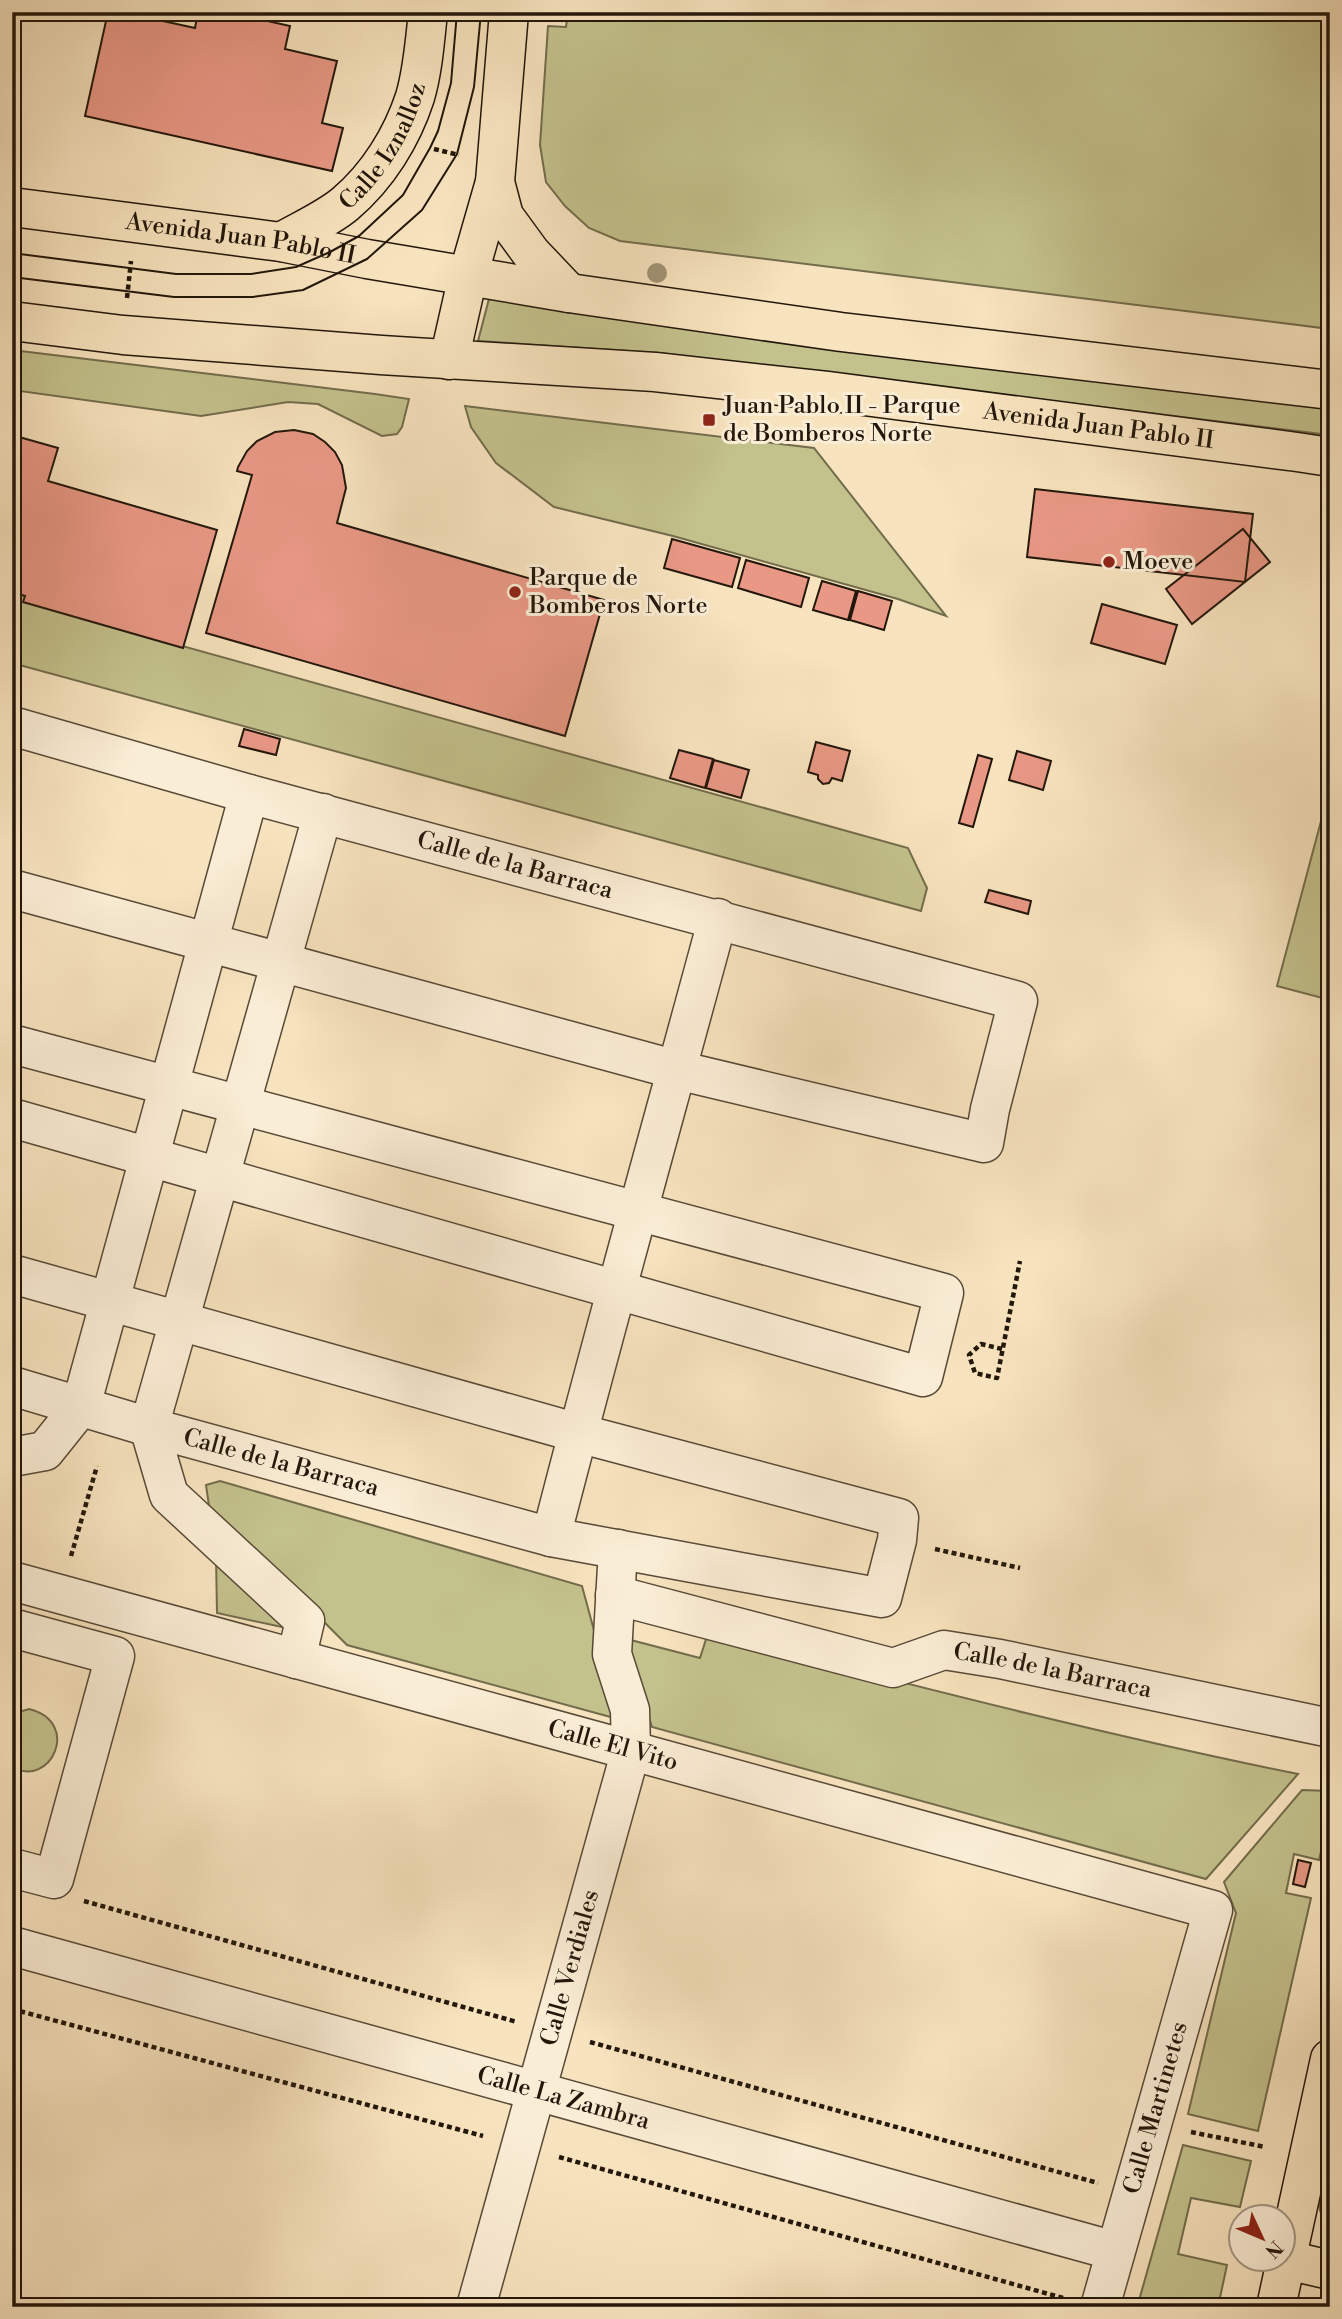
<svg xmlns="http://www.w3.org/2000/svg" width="1342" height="2319" font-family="'Libre Bodoni',serif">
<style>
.green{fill:#c3c18c;stroke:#736c4c;stroke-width:2}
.building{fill:#e99885;stroke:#23170b;stroke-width:2}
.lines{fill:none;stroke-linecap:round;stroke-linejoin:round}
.minor-casing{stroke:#584a38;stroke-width:41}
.major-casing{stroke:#23170b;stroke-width:41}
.path{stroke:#23170b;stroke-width:4.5;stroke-dasharray:5 3.5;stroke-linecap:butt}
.minor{stroke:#faedd5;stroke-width:38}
.major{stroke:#f7e3be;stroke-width:38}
.tram{stroke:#23170b;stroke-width:2}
.tree{fill:#a19374}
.poi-dot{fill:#8f2418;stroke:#faedd5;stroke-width:2.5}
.labels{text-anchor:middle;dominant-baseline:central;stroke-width:6;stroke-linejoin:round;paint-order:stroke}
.street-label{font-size:24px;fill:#23170b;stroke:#faedd5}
.poi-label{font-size:24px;fill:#23170b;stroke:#faedd5;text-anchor:start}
</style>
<rect width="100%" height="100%" fill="#f7e3be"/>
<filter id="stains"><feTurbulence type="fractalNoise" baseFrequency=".00286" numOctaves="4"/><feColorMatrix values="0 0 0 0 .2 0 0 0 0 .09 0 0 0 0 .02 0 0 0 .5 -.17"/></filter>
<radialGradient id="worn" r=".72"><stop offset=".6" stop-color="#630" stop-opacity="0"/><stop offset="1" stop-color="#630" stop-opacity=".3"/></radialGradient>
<path class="green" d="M568,12H1330V329L620,241L589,228L565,206L546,182L540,145L548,26L566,27Z
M490,295L649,321L1330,409V435L660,353L478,341Z
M12,350L375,394L409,399L402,427L397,434L382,436L318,404L288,402L201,416L12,390Z
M465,406L814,448L946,616L898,599L673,536L554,507L496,463L471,427Z
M16,593L25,596L24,602L908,848L927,888L921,911L12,663V605Z
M1324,810L1330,811V1000L1277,986Z
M220,1481L582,1586L618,1719L347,1645L209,1506L206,1485Z
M216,1556L282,1616V1627L217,1613Z
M708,1633C904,1683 1100,1734 1298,1774L1206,1879L652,1727L623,1638L700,1658Z
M29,1709C82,1722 51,1789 12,1767V1714Z
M1302,1790L1330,1791V1812L1319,1860L1294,1854L1286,1893L1311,1898L1258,2131L1188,2114L1236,1913L1224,1882Z
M1330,2138V2228C1307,2204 1324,2167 1330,2138Z
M1183,2145L1251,2161L1240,2207L1191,2198L1178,2254L1227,2265L1218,2307H1153L1138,2304Z
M1321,2298L1330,2300V2307H1299L1304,2301Z"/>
<path class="building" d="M108,12H122L195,28L198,12H227L290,26L285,49L337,61L322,123L343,128L332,171L85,116Z
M550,12H562L561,21L549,19Z
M294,430L313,434L325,442L335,452L342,465L346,488L337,523L604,600L565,736L206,633L252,475L237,471L238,467L247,451L257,441L275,432Z
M12,435L58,448L48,481L217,530L183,648L23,602L25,596L16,593L12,605Z
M1035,489L1253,514L1245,582L1027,557Z
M1243,529L1270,562L1192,624L1166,589Z
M672,539L740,558L732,587L664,568Z
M746,560L809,578L801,607L738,588Z
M822,581L856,591L848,620L813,610Z
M858,591L892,601L884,630L850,620Z
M1102,604L1177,625L1165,664L1091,643Z
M244,729L280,739L276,755L239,746Z
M816,742L850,751L842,781L832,778L829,783L823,784L818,779V775L808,772Z
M679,750L713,759L705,788L670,778Z
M1017,751L1051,761L1043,790L1009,780Z
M978,755L992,759L973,827L959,823Z
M714,760L749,770L741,798L706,788Z
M989,890L1031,901L1028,914L985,902Z
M1298,1860L1311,1863L1305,1887L1293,1884Z"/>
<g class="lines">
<defs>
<g id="minor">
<path id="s1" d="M12,726L249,794L1018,1001L990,1109L984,1143L677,1070L12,889"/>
<path d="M12,1044L944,1293L923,1377L12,1118"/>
<path d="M12,1274L578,1433L899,1518L897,1540L882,1598L551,1537L149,1427L12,1386"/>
<path d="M12,1457L45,1451L81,1406L249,794"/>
<path d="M551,1537C604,1330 662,1125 718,918"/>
<path id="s2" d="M12,1581L1213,1910L1100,2307"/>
<path id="s3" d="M615,1595L893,1668L944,1650L1000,1659L1330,1728"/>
<path d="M12,1628L115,1656L54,1879L12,1868"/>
<path d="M296,1659L305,1621L169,1495L149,1427L323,813"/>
<path id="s4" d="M12,1946L1115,2251"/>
<path id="s5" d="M476,2307L631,1750L630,1710L612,1654L618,1549"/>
</g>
<g id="major">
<path d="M495,182L504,216L531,253L569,293"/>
<path id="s6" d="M12,207L281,242L367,259L569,293L841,332L1330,390"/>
<path id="s7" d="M281,242C302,230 327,219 345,204C378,176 402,137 415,97C423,70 425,40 428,12"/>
<path id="s8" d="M12,321L123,335L381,355L655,372L827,391L1297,452L1330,457"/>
<path d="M449,360L468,276L495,182L509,12"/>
<path d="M1287,2260L1330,2270"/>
<path d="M1276,2307L1330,2059"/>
</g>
</defs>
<use href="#minor" class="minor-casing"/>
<use href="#major" class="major-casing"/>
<path class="path" d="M434,149L459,155
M127,298L131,261
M1002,1349L981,1344L969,1355L975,1373L997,1378L1020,1261
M935,1549L1020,1568
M71,1556L97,1466
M84,1901L517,2022
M12,2008L18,1986
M12,2009L483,2136
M590,2042L1098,2183
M1191,2132L1265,2147
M559,2157L1063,2298"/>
<use href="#minor" class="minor"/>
<use href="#major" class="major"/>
<path class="tram" d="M12,253L176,274H251L296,267L330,252L359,236L403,195L430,148L438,131L451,83L457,12
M12,277L174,297H253L303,290L367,259L422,210L457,154L474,87L481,12"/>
</g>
<circle class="tree" cx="657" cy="273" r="10"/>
<g class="poi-dot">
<rect x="702" y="413" width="14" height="14" rx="3.5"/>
<circle cx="1109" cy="562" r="7"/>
<circle cx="515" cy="592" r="7"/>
</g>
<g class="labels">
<g class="street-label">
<text stroke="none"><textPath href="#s7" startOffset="145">Calle Iznalloz</textPath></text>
<text stroke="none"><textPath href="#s6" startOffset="231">Avenida Juan Pablo II</textPath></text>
<text stroke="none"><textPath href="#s8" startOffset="1092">Avenida Juan Pablo II</textPath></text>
<text stroke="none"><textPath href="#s1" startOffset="522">Calle de la Barraca</textPath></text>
<text transform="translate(281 1463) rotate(15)">Calle de la Barraca</text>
<text stroke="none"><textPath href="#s3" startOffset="452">Calle de la Barraca</textPath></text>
<text stroke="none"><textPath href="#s2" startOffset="623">Calle El Vito</textPath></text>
<text stroke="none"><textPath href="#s5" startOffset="352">Calle Verdiales</textPath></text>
<text stroke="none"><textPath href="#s4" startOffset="572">Calle La Zambra</textPath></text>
<text transform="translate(1156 2108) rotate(-74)">Calle Martinetes</text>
</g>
<g class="poi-label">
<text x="723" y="406">Juan Pablo II - Parque<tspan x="723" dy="28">de Bomberos Norte</tspan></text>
<text x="1123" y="562">Moeve</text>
<text x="529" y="578">Parque de<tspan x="529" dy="28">Bomberos Norte</tspan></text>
</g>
</g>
<rect width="1342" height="2319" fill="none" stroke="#f7e3be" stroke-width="42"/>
<rect x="14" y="14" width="1314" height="2291" fill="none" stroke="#23170b" stroke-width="3.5"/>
<rect x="21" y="21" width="1300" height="2277" fill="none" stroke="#23170b" stroke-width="2"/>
<g transform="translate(1262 2238) rotate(134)"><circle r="33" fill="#faedd5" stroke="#a49784" stroke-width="2"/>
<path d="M0-5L12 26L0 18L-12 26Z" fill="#8f2418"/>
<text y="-10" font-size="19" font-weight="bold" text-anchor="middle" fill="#23170b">N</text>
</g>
<rect width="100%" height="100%" filter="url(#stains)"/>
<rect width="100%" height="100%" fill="url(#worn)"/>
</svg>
